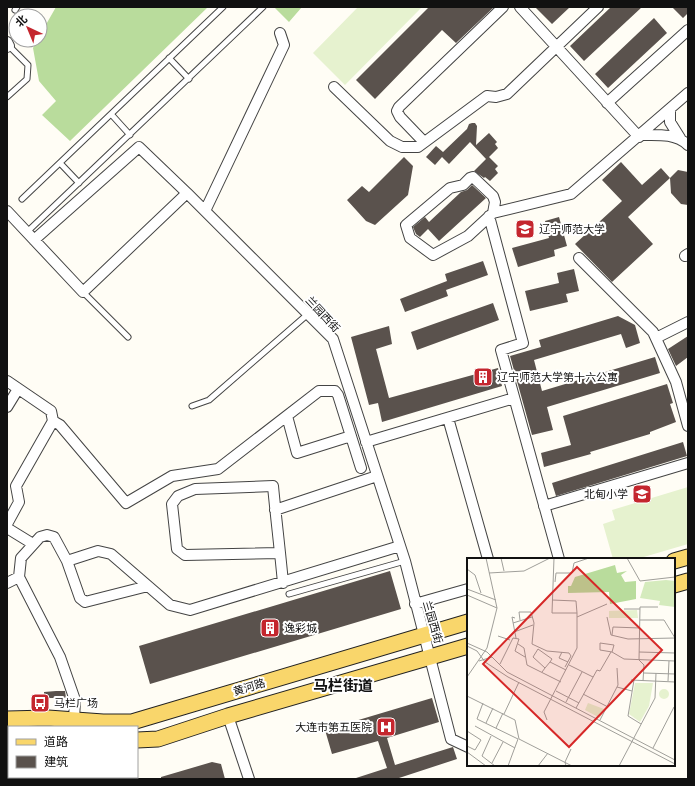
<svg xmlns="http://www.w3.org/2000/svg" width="695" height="786" font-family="'PT Serif','Noto Sans SC',serif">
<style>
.forest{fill:#b9dc9c}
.pitch{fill:#e6f2cf}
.building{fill:#5a524d}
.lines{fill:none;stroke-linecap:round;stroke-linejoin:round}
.service-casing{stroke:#444;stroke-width:7}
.minor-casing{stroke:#444;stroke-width:12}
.primary-casing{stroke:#222;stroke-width:17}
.service{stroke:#fff;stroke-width:5}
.minor{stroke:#fff;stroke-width:10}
.primary{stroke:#f9d66b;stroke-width:15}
.labels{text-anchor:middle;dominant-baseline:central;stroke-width:4;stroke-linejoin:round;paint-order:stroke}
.poi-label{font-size:11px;fill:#111;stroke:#fff;text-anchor:start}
.street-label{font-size:11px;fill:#111;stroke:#fff}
.district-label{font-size:15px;font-weight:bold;fill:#111;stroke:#fff}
.inset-road{fill:none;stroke:#a09f9a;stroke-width:1}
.view{fill:#d62828;fill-opacity:0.15;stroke:#d62828;stroke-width:2}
.inset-edge{fill:none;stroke:#111;stroke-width:2}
</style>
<rect width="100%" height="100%" fill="#fffdf5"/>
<path class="forest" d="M56,7H208L70,141L42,115L56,101L39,81L33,48L37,40H40V35Z
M274,7H302L289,22Z"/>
<path class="pitch" d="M358,7H422L345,85L313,53Z
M688,487V544L637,559H613L603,524L615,520L612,510Z"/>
<path class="building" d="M429,7H494L456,43L442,30L375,99L356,80Z
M535,7H570L552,24Z
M611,7H642L584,61L570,46Z
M672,7H688V13L683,18Z
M654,18L667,33L608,88L595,74Z
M472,123H475L477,126L476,145L489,133L497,142L495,144L498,148L489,157L498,166L495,169L498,173L490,181L485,177L484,178L474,171L486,159L470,142L449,164L442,157L435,165L426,157L436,146L443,152L467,129L469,124Z
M404,157L413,166L408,195L375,225L366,221L347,200L362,186L369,192Z
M621,162L642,185L661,168L670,178L628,217L653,244L612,282L575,244L622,201L602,180Z
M678,170L688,172V205L681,204L671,193L670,178Z
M472,185L486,198L439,241L428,229L420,237L416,234L413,227L425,217L429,222L461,192L467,190Z
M559,217L567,246L554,250L555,256L518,267L512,248L549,238L545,221Z
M483,261L488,275L446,290L448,296L405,312L400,299L447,281L445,274Z
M574,269L579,291L566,294L568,302L530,311L525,291L559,283L557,273Z
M493,303L499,320L417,350L411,332Z
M618,316L635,325L640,343L626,348L621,334L534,360L542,391L655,357L660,373L547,407L553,430L532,435L510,356L541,347L539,340Z
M389,326L392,344L376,349L389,398L498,368L502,386L382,422L378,403L369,405L351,337Z
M688,336V357L676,366L668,349Z
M667,384L673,403L670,404L676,422L650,432V434L590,452L591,454L544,467L541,453L571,445L563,416Z
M683,442L687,456L556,496L552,483Z
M390,571L401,609L150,684L139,646Z
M56,691H65L66,698H44V692Z
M432,698L439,722L387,738L395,765L453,747L457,759L399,778L400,779H356V778L387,768L378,741L332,754L325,730Z
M212,762L221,764L225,779H161V777Z"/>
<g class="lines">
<defs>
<path id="service" d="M15,10L17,7
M169,58L189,79
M7,97L27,79L28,65L9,46
M111,114L130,135
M60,163L79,183
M22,199L223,7
M27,232L263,7
M83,292L128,337
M192,406L209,400L308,314
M289,594L405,561
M35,779L41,777"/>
<path id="minor" d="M520,7L639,137
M7,42L9,46L7,47
M334,87L390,141L402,147H418L487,96L496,97L507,94L598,7
M607,103L688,30
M670,109V122L680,138
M641,135C657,135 675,133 688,145
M424,142L400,117L397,111L399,107L503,7
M7,211L83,292L187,193L333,339L405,561L451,739L468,747
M205,211L284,45L280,33
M493,213L495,202L493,196L473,177L470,178L463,185L450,188L406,225L410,238L433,255L468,236L493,213L571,194L688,93
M489,216L523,343L501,350L559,559
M34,240L139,147L187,193
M685,256L688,254
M579,258L653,332L676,382L688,426
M656,338L688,322
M7,381L51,411L53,421L60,425L126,503L172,476L218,469L319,391H335L338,395L361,468
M7,407L18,389
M287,416L297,453L351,436
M448,418L488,559
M366,442L514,398
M544,506L688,463
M275,510L377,476
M7,524L19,502L16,486L53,421
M7,528L33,544
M280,553L185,555L177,549L172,504L178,496L195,489L273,486C276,518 280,550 283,583
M67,561L98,551L111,554L170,605L190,610L400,546
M7,583L19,577
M415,604L468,589
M228,716L249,779
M74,720L75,700L60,657L19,577L21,558L40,537L47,535L54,537L67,561L80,598L85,602L148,586"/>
<path id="primary" d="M674,561L688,557
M674,585L688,581
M7,719L48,718L103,722H132L468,622
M137,740L158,739L228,716L468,646
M7,771H9"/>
</defs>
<use href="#service" class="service-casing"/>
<use href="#minor" class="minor-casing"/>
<use href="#primary" class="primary-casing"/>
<use href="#service" class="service"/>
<use href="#minor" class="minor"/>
<use href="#primary" class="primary"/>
</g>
<defs>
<symbol id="university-square" viewBox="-11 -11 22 22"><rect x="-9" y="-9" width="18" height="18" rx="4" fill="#c4262e" stroke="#fff"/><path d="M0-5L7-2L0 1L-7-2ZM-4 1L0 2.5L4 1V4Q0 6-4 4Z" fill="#fff"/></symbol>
<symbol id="building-square" viewBox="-11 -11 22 22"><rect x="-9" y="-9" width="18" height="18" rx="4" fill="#c4262e" stroke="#fff"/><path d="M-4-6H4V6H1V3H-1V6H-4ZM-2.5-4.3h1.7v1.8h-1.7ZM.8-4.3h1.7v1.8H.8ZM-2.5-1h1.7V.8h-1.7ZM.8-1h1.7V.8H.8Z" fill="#fff"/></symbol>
<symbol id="school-square" viewBox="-11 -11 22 22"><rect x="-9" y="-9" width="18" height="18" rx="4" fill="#c4262e" stroke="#fff"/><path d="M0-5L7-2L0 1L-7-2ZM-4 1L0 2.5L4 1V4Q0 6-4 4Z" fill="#fff"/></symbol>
<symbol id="bus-square" viewBox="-11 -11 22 22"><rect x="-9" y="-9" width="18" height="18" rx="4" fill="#c4262e" stroke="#fff"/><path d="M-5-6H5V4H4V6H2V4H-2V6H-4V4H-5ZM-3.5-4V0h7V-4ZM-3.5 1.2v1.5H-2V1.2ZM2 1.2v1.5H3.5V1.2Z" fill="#fff"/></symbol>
<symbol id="hospital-square" viewBox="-11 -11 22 22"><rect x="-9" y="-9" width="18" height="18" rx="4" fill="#c4262e" stroke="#fff"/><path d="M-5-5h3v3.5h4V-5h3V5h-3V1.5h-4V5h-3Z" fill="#fff"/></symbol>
</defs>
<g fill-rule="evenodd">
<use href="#university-square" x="514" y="218" width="22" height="22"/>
<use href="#building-square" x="472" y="366" width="22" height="22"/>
<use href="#school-square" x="631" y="483" width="22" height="22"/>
<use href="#building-square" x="259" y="617" width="22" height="22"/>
<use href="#bus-square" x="29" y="692" width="22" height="22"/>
<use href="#hospital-square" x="375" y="716" width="22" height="22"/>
</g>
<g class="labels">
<g class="poi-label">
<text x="539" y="229">辽宁师范大学</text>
<text x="497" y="377">辽宁师范大学第十六公寓</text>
<text x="628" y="494" text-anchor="end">北甸小学</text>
<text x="284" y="628">逸彩城</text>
<text x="54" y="703">马栏广场</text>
<text x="372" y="727" text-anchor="end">大连市第五医院</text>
</g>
<g class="street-label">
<text transform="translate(323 314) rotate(47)">兰园西街</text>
<text transform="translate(433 622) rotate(74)">兰园西街</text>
<text transform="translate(249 687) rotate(-17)">黄河路</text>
</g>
<g class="district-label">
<text x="343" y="685">马栏街道</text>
</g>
</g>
<g transform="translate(467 558)">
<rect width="208" height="208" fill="#fffdf5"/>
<path d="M199,22L208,23V49L192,47L193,43L173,40L178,24Z" fill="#d5ebbd"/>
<path d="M148,7L150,15L160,13L154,17L158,24L169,23V41L143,46L142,34L101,35V28H104L108,19Z" fill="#b9dc9c"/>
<path d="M170,52L171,60H142V53ZM168,125H186L182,148L173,164L162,156ZM192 136a5 5 0 1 1 10 0a5 5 0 1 1-10 0ZM121,145L137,151L133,160L118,152Z" fill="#e6f2cf"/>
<path class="inset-road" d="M34,0L37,13M160,0L173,23L208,19M0,11L8,17L14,35M22,15L57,13L83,0M88,24L89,15H105L107,5L122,0M0,31L29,42M0,37L30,50M85,42L109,43L110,55M157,51H173M110,59L140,46M140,59L144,77L161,81L208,80L197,62H173M48,60L45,59L49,80M53,62L52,54H64L67,65L65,86L80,93L102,95L104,98L98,109M46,65L65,59M47,74L66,67M145,77L146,69L173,70M31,78L43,82M0,85L20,94L40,114L208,202M51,86L57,90L60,107L94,124M0,88L10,93L18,104M95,94L92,100L101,104M145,94L147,87L133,85V92L145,94L157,101L208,103M172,94L208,95M172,102L173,49H191M172,102L177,107L176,123M12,103L25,99M18,104L41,119L208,206M83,104L99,112M33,106L46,80L52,81L48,93L58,99M102,107L126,119M75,114L78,110L83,104L85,101L71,91L66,99L78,110M177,115L208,116M0,119L20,90L30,50L19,0M164,122L208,124M167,122L161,158L174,166M201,123L202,103M150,129L165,133M89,133L112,145M116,136L141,149M0,138L48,162L52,181L105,208M99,144L115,114M16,145L10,161L51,181M109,150L130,112L133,113L144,94M37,156L52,124M80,162L77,154L110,90V55H85L87,0M133,162L151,127L150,110M19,165L26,150M8,168L48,190M29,170L36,155M0,173L14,182L8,192L0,188M24,178L15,198L28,208M186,190L207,149M0,194L19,208M25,205L36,184M41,208L51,181M71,208L81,195M99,208L98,204L104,191M152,208L188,140L189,115"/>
<path class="view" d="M110,9L195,92L102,189L16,106Z"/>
<rect width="208" height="208" class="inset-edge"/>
</g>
<rect width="695" height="786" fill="none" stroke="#111111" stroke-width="16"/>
<rect x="8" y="726" width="130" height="52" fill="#ffffff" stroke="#a0a0a0"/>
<rect x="16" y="739" width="20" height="6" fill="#f9d66b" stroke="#a0a0a0"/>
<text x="44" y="746" font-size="12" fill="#111111">道路</text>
<rect x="16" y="756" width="20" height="12" fill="#5a524d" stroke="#a0a0a0"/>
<text x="44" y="766" font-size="12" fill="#111111">建筑</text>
<g transform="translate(28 28) rotate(316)"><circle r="19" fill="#ffffff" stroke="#a0a0a0"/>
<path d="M0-3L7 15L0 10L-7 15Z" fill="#c4262e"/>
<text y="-6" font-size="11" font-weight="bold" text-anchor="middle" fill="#111111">北</text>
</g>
</svg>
